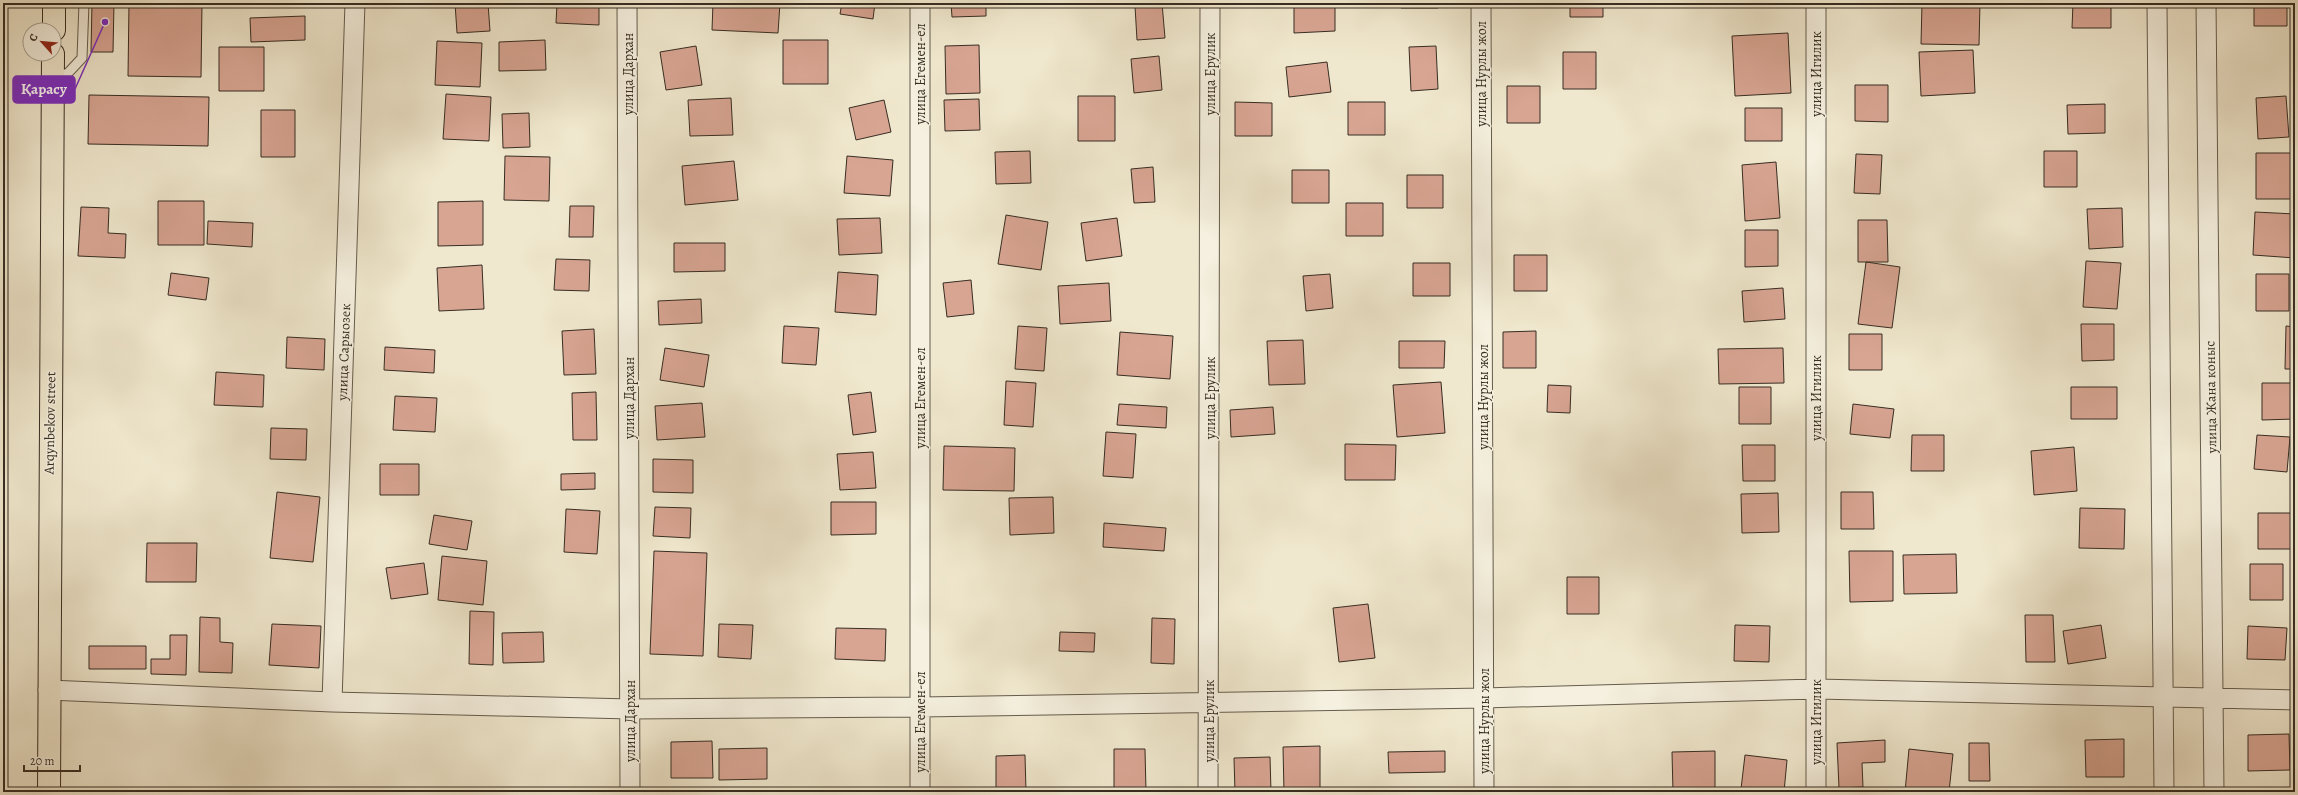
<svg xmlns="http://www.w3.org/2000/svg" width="2298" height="795" font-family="Alegreya,serif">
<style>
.building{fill:#d8a593;stroke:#372d22}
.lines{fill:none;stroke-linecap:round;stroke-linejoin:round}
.service-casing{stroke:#655c4d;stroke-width:11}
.minor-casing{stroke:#655c4d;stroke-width:21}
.primary-casing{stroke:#372d22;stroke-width:24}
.service{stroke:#f5f0df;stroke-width:9}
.minor{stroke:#f5f0df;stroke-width:19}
.primary{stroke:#f0e8ce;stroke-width:22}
.labels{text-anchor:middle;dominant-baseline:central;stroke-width:3;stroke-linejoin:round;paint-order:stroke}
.street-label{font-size:14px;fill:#372d22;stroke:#f5f0df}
.leader{fill:none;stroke:#7b2cbf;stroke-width:1.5}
.callout-dot{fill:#7b2cbf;stroke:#f5f0df;stroke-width:1.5}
.callout{fill:#7b2cbf;stroke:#7b2cbf;stroke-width:1.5}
.callout-label{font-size:15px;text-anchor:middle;font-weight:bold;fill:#fff}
</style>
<rect width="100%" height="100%" fill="#f0e8ce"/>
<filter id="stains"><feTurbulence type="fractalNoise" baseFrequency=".005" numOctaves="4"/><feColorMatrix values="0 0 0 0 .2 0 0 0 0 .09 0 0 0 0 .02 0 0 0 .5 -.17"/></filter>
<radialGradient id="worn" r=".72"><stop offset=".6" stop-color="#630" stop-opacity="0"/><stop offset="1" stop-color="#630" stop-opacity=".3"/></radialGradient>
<path class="building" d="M92,3H114L113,52H91Z
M129,3H202L201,77L128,76Z
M455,3H488L490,31L457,33Z
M557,3H599V25L556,23Z
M713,3H780L778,33L712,30Z
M842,3H875L873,19L840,14Z
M951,3H986V16L952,17Z
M1162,3L1165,38L1137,40L1135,6Z
M1294,3H1335V31L1294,33Z
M1401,3H1438V8H1401Z
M1570,3H1603V17H1570Z
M1922,3H1980L1979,45L1921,44Z
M2073,3H2111V28H2072Z
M2254,3H2287V26H2254Z
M305,16V40L251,42L250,18Z
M1788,33L1791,93L1735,96L1732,36Z
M545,40L546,70L499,71V42Z
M783,40H828V84H783Z
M437,41L482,43L480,87L435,85Z
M979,45L980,93L946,94L945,46Z
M696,46L702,85L666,90L660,52Z
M1436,46L1438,89L1411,91L1409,47Z
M219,47H264V91H219Z
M1973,50L1975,93L1921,96L1919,52Z
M1563,52H1596V89H1563Z
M1159,56L1162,90L1134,93L1131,59Z
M1327,62L1331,92L1289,97L1286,67Z
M1855,85H1888V122L1855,121Z
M1507,86H1540V123H1507Z
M446,94L491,97L489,141L443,139Z
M89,95L209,97L208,146L88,144Z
M1078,96H1115V141H1078Z
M2286,96L2289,137L2258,139L2256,98Z
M731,98L733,135L690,136L688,100Z
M979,99L980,130L945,131L944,100Z
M884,100L891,132L856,140L849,108Z
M1235,102L1272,103V136H1235Z
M1348,102H1385V135H1348Z
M2105,104V133L2068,134L2067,105Z
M1745,108H1782V141H1745Z
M261,110H295V157H261Z
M529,113L530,147L503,148L502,114Z
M1030,151L1031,183L996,184L995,152Z
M2044,151H2077V187H2044Z
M2256,153H2292V199H2256Z
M1856,154L1882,155L1880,194L1854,193Z
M505,156L550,157L549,201L504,200Z
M847,156L893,160L890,196L844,193Z
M734,161L738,200L685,205L682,166Z
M1776,162L1780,218L1745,221L1742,165Z
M1153,167L1155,202L1134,203L1131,169Z
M1292,170H1329V203H1292Z
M1407,175H1443V208H1407Z
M158,201H204V245H158Z
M483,201V245L438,246V202Z
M1346,203H1383V236H1346Z
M570,206H594L593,237H569Z
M81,207L109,208L108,233L126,234L125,258L78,256Z
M2122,208L2123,247L2089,249L2087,209Z
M2255,212L2295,214V258L2253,255Z
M1006,215L1048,222L1041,270L998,264Z
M880,218L882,253L839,255L837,219Z
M1117,218L1122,256L1086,261L1081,223Z
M1858,220H1887L1888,262H1858Z
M208,221L253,223L252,247L207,244Z
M1745,230H1778V266L1745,267Z
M674,243H725V271L674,272Z
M1514,255H1547V291H1514Z
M556,259L590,260L589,291L554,290Z
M2086,261L2121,263L2117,309L2083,307Z
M1866,262L1900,267L1892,328L1858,324Z
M1413,263H1450V296H1413Z
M482,265L484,309L439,311L437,268Z
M838,272L878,275L876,315L835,312Z
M171,273L209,278L206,300L168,295Z
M1330,274L1333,308L1306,311L1303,276Z
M2256,274H2289V311H2256Z
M971,280L974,314L947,317L943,283Z
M1109,283L1111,321L1060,324L1058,286Z
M1783,288L1785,319L1744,322L1742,291Z
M701,299L702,323L659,325L658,301Z
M2081,324H2114V360L2082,361Z
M784,326L819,328L816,365L782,363Z
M1018,326L1047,328L1044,371L1015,369Z
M2286,326L2295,327V369H2285Z
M594,329L596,374L564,375L562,331Z
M1536,331V368H1503V332Z
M1120,332L1173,336L1170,379L1117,375Z
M1849,334H1882V370H1849Z
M287,337L325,339L324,370L286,368Z
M1303,340L1305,384L1269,385L1267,341Z
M1399,341H1445L1444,368H1399Z
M385,347L435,350L434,373L384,370Z
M665,348L709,355L704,387L660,380Z
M1783,348L1784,383L1719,384L1718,349Z
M216,372L264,375L263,407L214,405Z
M1006,381L1036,383L1033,427L1004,425Z
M1441,382L1445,433L1397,437L1393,385Z
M2262,383H2295V419L2262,420Z
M1548,385L1571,386L1570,413L1547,412Z
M1739,387H1771V424H1739Z
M2071,387H2117V419H2071Z
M596,392L597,440H573L572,393Z
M871,392L876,432L853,435L848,395Z
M395,396L437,398L435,432L393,430Z
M702,403L705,437L657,440L655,406Z
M1119,404L1167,407L1166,428L1117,425Z
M1853,404L1894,409L1890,438L1850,434Z
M1273,407L1275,434L1231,437L1230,410Z
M271,428L307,429L306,460L270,459Z
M1106,432L1136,434L1133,478L1103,476Z
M1912,435H1944V471H1911Z
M2257,435L2290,437L2287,472L2254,469Z
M1345,444L1396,445L1395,480H1345Z
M1742,445H1775V481H1743Z
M944,446L1015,448L1014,491L943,490Z
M2074,447L2077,491L2034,495L2031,451Z
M873,452L876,488L840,490L837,454Z
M653,459L693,460V493L653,492Z
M380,464H419V495H380Z
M595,473V489L561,490V474Z
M277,492L320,497L313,562L270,558Z
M1841,492H1873L1874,529H1841Z
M1778,493L1779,532L1742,533L1741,494Z
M1053,497L1054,533L1010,535L1009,498Z
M831,502H876V534L831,535Z
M655,507L691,508L690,538L653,536Z
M2080,508L2125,509L2124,549L2079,548Z
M566,509L600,511L597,554L564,552Z
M2258,513H2291V549H2258Z
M434,515L472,521L467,550L429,544Z
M1104,523L1166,528L1164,551L1103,547Z
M147,543H197L196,582H146Z
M654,551L707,553L703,656L650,654Z
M1849,551H1893V601L1850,602Z
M1956,554L1957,593L1904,594L1903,555Z
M442,556L487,561L483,605L438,600Z
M424,563L428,594L391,599L386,568Z
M2250,564H2283V600H2250Z
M1567,577H1599V614H1567Z
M1368,604L1375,658L1339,662L1333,608Z
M470,611L494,612L493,665L469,664Z
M2025,615H2053L2055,662H2026Z
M200,617L220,618V642L233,643L232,673L199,672Z
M1152,618L1175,619L1174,664L1151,663Z
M272,624L321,626L319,668L269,665Z
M719,624L753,625L751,659L718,657Z
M1735,625L1770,626L1769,662L1734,661Z
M2101,625L2106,658L2068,664L2063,631Z
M2248,626L2287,628L2285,660L2247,659Z
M836,628L886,629L885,661L835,659Z
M543,632L544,662L503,663L502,633Z
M1060,632L1095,633L1094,652L1059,651Z
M170,635H187L186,675L151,674V659H170Z
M89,646H146V669H89Z
M2289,734L2290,770L2248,771V735Z
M2124,739V777H2086L2085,740Z
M1885,740V762L1862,763L1863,787L1839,788L1837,743Z
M712,741L713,778H671V742Z
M1969,743H1989L1990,781H1969Z
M1320,746V792H1284L1283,747Z
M767,748V779L719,780V749Z
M1114,749H1145L1146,792H1114Z
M1909,749L1953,754L1949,792H1905Z
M1445,751V772L1389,773L1388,752Z
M1715,751V792H1673L1672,752Z
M1025,755L1026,791L996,792V756Z
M1745,755L1787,760L1784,792L1741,789Z
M1270,757L1271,792H1235L1234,758Z"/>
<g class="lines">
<defs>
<path id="service" d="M54,79L68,73L82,58L84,3"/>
<path id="minor" d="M627,3L630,792
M1481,3L1484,792
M2157,3L2164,792
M2206,3L2214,792
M48,690L332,702L631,709L920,707L1484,698L1817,689L2295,700
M332,702L355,3
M920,792V3
M1208,792L1210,3
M1816,792V3"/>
<path id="primary" d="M54,30V3
M49,792L53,54"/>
</defs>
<use href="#service" class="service-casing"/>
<use href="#minor" class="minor-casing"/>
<use href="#primary" class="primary-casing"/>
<use href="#service" class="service"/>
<use href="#minor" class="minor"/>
<use href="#primary" class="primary"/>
</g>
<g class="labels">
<g class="street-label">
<text transform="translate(628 74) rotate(-90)">улица Дархан</text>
<text transform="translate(920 74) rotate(-90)">улица Егемен-ел</text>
<text transform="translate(1210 74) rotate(-90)">улица Ерулик</text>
<text transform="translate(1481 74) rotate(-90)">улица Нурлы жол</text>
<text transform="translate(1816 74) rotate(-90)">улица Игилик</text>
<text transform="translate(344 352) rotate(-88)">улица Сарыозек</text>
<text transform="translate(1483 397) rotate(-90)">улица Нурлы жол</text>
<text transform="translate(2211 397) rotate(-91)">улица Жана коныс</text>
<text transform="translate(629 398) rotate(-90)">улица Дархан</text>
<text transform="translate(920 398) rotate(-90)">улица Егемен-ел</text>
<text transform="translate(1210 398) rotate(-90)">улица Ерулик</text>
<text transform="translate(1816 398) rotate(-90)">улица Игилик</text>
<text transform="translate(50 423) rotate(-89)">Arqynbekov street</text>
<text transform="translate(630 721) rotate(-90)">улица Дархан</text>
<text transform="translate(1209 721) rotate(-90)">улица Ерулик</text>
<text transform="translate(1484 721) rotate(-90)">улица Нурлы жол</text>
<text transform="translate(920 722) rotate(-90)">улица Егемен-ел</text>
<text transform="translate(1816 722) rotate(-90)">улица Игилик</text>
</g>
</g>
<path class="leader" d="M105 22L75 89"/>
<circle class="callout-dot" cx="105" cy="22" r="4"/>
<rect class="callout" x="13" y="76" width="62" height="27" rx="4"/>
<g class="callout-label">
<text x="44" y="94">Қарасу</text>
</g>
<rect width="2298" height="795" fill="none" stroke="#f0e8ce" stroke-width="16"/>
<rect x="4" y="4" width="2290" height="787" fill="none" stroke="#372d22" stroke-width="2"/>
<rect x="8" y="8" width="2282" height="779" fill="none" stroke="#372d22"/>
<g transform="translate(42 42) rotate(297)"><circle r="19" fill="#f5f0df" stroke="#a9a293"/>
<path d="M0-3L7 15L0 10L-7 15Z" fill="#8f2418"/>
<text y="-6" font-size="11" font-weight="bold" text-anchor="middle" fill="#372d22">С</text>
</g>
<path d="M24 765v6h56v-6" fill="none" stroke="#372d22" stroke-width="2"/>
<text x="30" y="765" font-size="12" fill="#372d22" stroke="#f5f0df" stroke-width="3" paint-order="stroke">20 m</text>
<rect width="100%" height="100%" filter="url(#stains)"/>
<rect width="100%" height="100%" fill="url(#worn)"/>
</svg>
